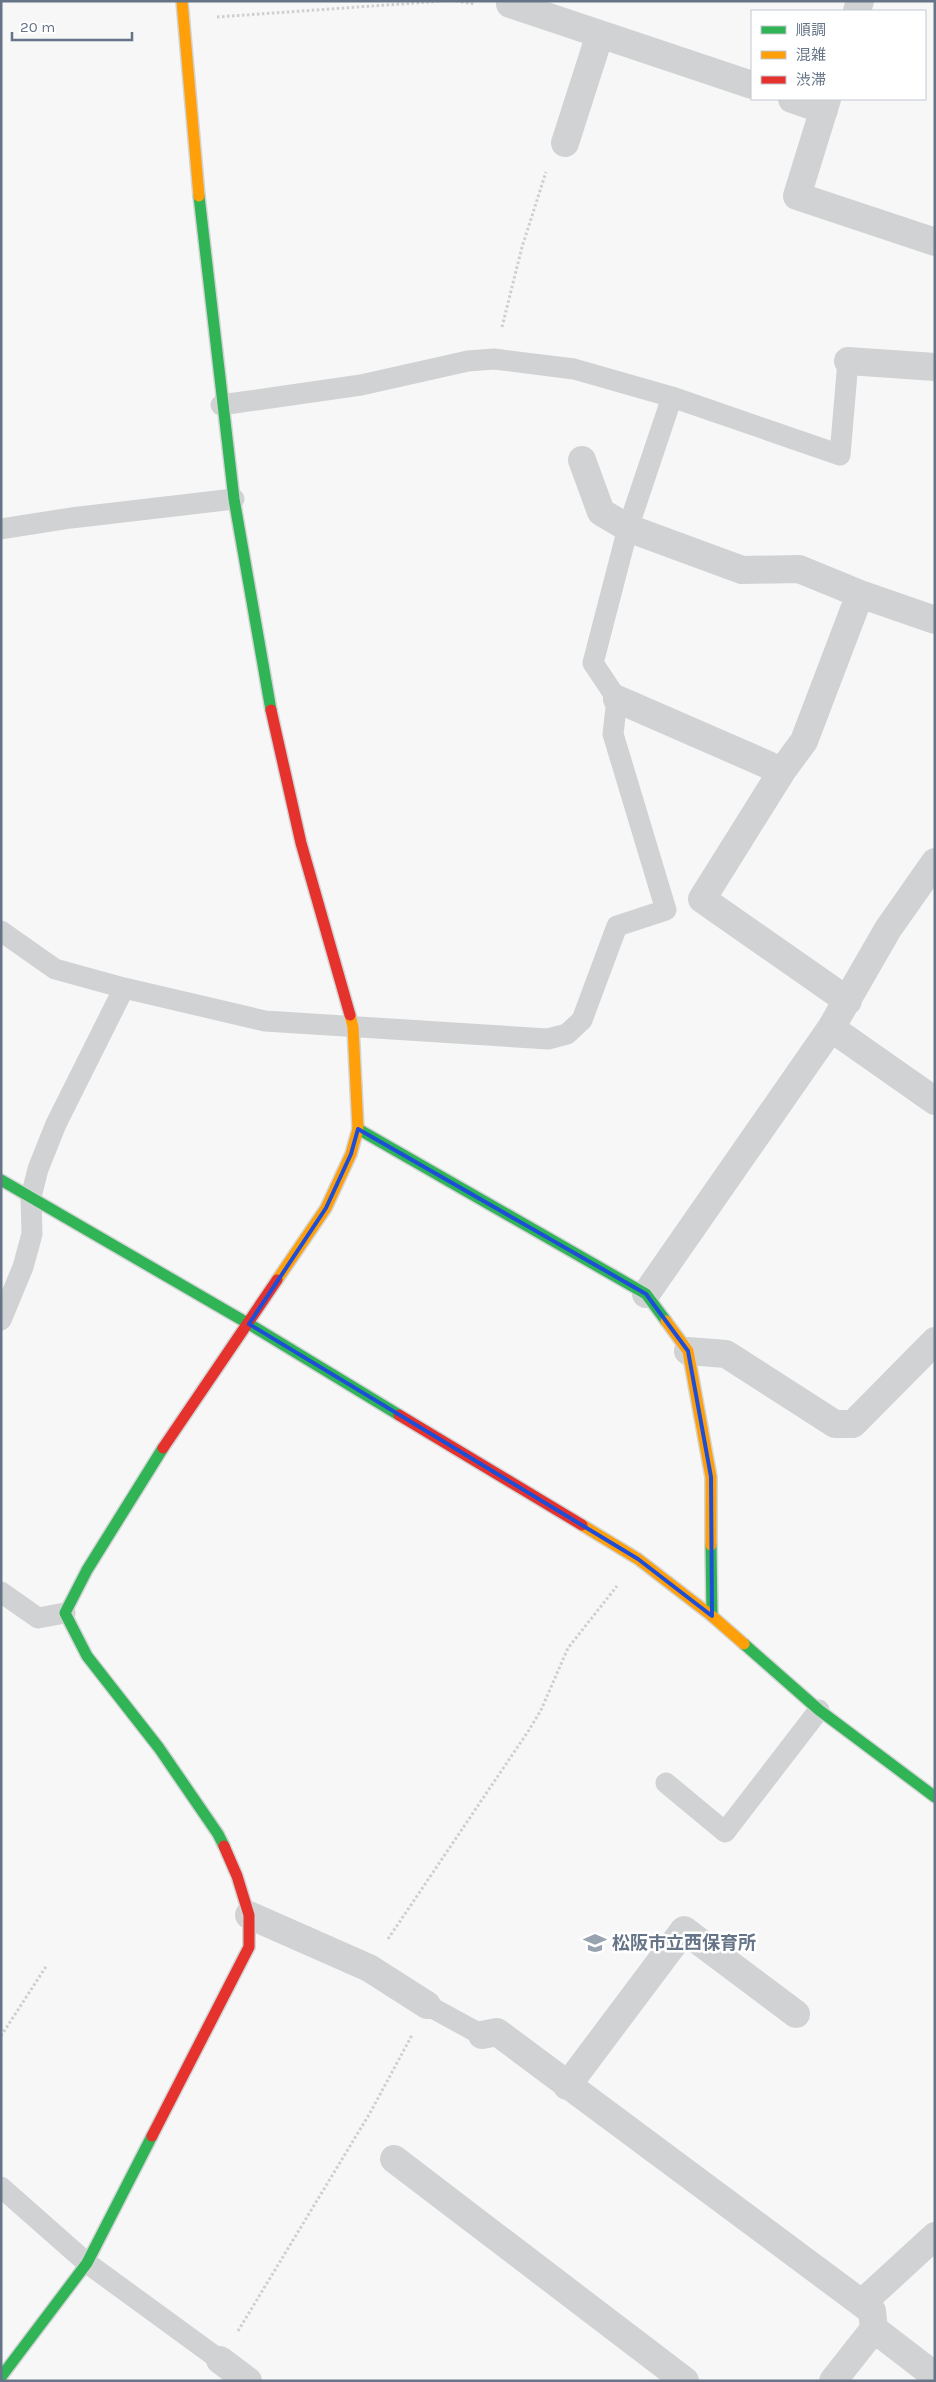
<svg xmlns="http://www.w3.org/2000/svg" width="936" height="2382" font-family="Karla,'Noto Sans JP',sans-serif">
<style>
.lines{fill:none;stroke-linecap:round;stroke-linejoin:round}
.fast-casing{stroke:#d2d4d6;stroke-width:14}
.slow-casing{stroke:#d2d4d6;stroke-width:14}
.jam-casing{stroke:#d2d4d6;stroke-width:14}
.path{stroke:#cfcfd0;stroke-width:3;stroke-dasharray:2.5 2.5;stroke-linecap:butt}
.lane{stroke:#d1d2d3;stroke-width:21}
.street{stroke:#d1d2d3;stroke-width:28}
.fast{stroke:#30b455;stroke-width:11}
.slow{stroke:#ff9f0a;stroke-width:11}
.jam{stroke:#e5322d;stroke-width:11}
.marked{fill:none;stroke:#1d4ed8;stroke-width:4;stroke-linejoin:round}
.labels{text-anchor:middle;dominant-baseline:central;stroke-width:5;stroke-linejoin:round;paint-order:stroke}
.poi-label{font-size:18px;font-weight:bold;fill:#667488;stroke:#fff;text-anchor:start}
</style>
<rect width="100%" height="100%" fill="#f7f7f7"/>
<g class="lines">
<defs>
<path id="fast" d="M199,196L234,499L271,710
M358,1129L646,1294L666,1321
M1,1180L249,1324L399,1415
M163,1448L87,1570L65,1613L87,1656L159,1748L218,1834L224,1846
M711,1545L712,1616
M744,1644L819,1710L935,1797
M1,2377L87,2263L152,2136"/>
<path id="slow" d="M182,1L199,196
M277,1280L326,1208L351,1154L358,1129L353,1027L350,1015
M666,1321L688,1351L711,1477V1545
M582,1525L638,1559L712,1616L744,1644"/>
<path id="jam" d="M271,710L301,843L350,1015
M399,1415L582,1525
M163,1448L277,1280
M152,2136L249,1947V1915L237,1876L224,1846"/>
</defs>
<use href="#fast" class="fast-casing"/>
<use href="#slow" class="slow-casing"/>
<use href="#jam" class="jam-casing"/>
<path class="path" d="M456,1L475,4
M217,17L443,1
M502,327L522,247L546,172
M388,1939L529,1730L541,1710L568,1648L617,1586
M1,2036L47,1965
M238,2331L370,2113L412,2035"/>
<path class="lane" d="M221,405L361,385L468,361L494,359L574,369L672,397L840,455L848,361
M1,529L71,518L234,499
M1,931L55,969L124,988L265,1021L548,1039L567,1034L582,1020L617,926L666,910L613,734L617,699L593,663L628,528L672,397
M1,1320L23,1267L32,1234L31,1197L38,1169L56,1124L124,988
M1,1592L38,1618L65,1613
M666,1783L725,1832L819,1710
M427,2005L482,2035
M1,2187L87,2263L220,2360"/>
<path class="street" d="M511,1L510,4L752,85
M857,11L860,1
M792,99L824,110
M827,99L797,196L935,242
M565,143L600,34
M848,361L935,367
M582,460L601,512L628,528L742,570L799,569L860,594
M617,699L782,771
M848,1001L702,899L782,771L804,741L860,594L935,620
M831,1028L935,1101
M646,1294L831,1028L888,929L935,862
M688,1351L726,1354L835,1424H853L935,1341
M249,1915L369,1968L427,2005
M482,2035L497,2032L872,2311L874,2329L935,2376
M567,2086L684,1930L796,2014
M394,2159L685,2381
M862,2303L935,2236
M220,2360L248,2381
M833,2381L874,2329"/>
<use href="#fast" class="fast"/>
<use href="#slow" class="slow"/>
<use href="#jam" class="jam"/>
</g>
<path class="marked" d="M358,1129L646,1294L688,1351L711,1477L712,1616L638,1559L249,1324L326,1208L351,1154Z"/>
<defs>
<symbol id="school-bare" viewBox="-9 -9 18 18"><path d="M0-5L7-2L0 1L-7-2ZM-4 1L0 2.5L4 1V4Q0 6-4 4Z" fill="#99a2af" stroke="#fff" stroke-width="2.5" paint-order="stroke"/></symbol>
</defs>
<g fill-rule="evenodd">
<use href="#school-bare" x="579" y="1927" width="32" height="32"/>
</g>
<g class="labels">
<g class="poi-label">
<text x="612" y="1943">松阪市立西保育所</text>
</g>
</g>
<rect width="936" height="2382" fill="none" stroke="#667488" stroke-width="5"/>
<rect x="751" y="10" width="175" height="90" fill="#ffffff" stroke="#c2c7cf"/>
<rect x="761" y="26" width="25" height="8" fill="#30b455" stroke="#c2c7cf"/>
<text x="796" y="35" font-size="15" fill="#667488">順調</text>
<rect x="761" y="51" width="25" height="8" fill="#ff9f0a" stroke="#c2c7cf"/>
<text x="796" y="60" font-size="15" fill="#667488">混雑</text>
<rect x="761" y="76" width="25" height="8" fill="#e5322d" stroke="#c2c7cf"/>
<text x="796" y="85" font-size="15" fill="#667488">渋滞</text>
<path d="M12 32v8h120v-8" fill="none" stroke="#667488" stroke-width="2.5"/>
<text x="20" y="32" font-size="15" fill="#667488" stroke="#ffffff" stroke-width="4" paint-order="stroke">20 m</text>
</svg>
